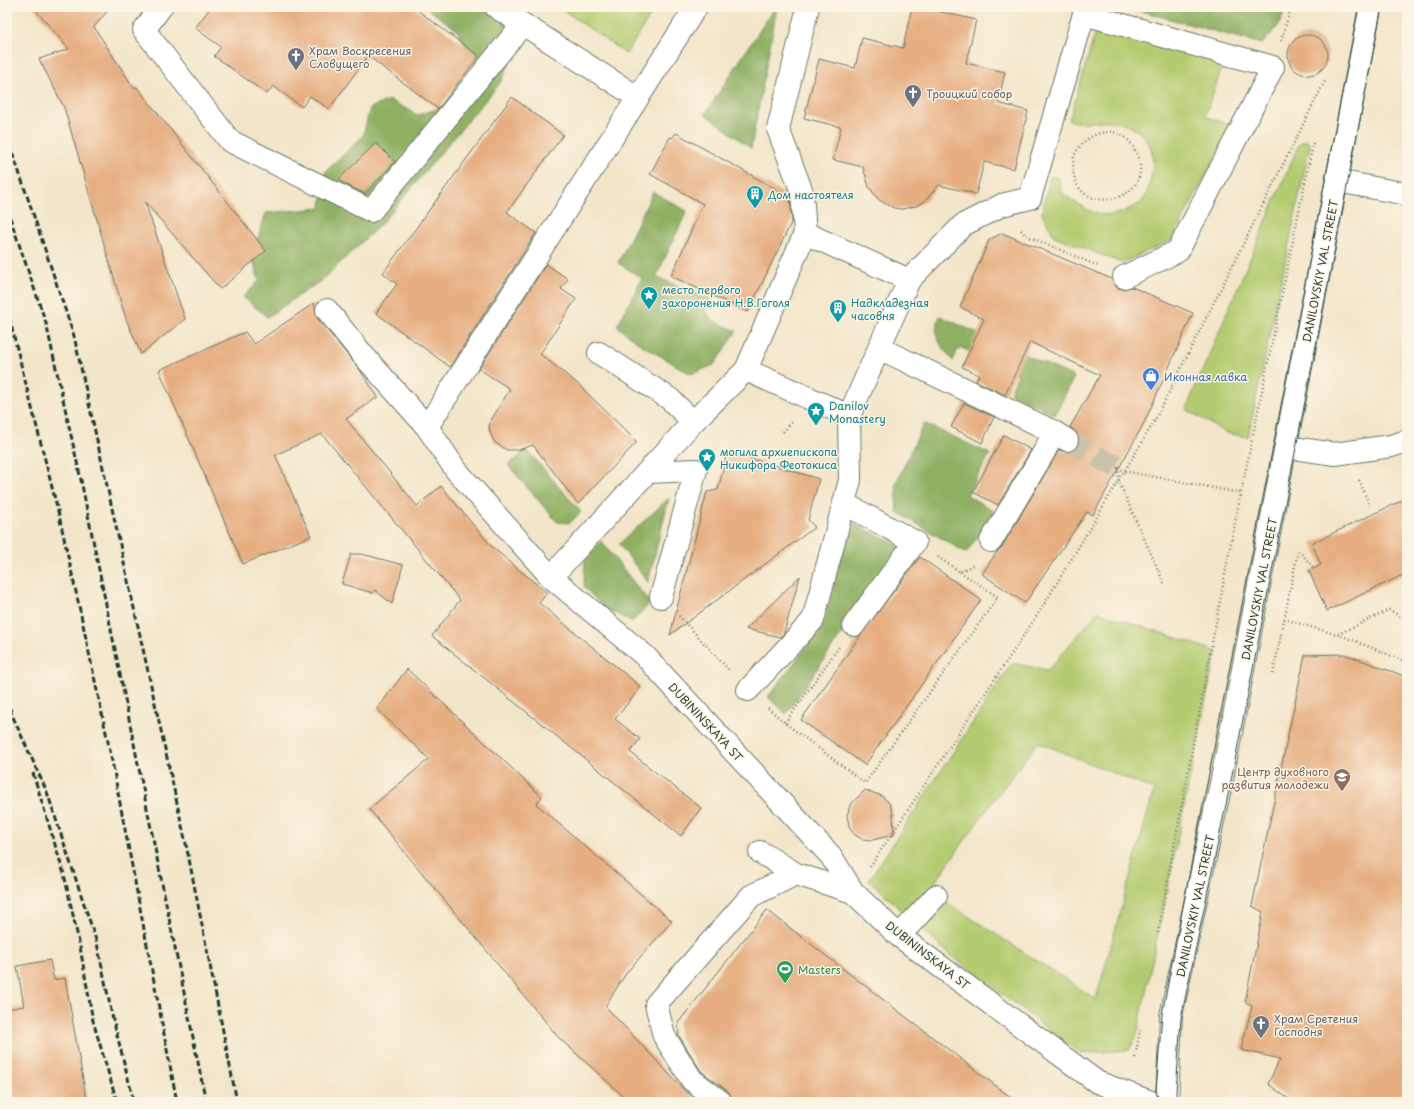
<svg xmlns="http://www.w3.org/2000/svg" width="1414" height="1109" font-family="'Playpen Sans',sans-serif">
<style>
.green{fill:#b4cc71;stroke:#6a8452;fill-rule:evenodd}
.forest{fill:#8fb063;stroke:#57764c}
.building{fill:#e6ae81}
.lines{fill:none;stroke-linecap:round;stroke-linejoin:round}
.minor-tunnel{stroke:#c9c3ab;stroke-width:22;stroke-dasharray:22 11;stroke-linecap:butt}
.minor-casing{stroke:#697868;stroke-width:24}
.major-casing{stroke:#697868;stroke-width:24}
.path{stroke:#697868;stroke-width:2.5;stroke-dasharray:1 3;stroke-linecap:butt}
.minor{stroke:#fff;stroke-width:22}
.major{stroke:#fff;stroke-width:22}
.tram{stroke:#1f3d34;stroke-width:1}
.rail{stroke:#1f3d34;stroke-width:3;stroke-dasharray:6 3;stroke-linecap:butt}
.labels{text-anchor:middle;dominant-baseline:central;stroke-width:3;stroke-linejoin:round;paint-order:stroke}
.worship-label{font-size:11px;fill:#5b616d;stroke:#fcf5e5;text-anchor:start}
.culture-label{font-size:11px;fill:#0d838f;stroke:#fcf5e5;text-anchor:start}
.street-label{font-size:11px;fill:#1f3d34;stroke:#fcf5e5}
.shop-label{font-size:11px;fill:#366cbe;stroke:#fcf5e5;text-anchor:start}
.education-label{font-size:11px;fill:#785e54;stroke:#fcf5e5;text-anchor:end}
.leisure-label{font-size:11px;fill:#27864d;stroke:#fcf5e5;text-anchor:start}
</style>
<rect width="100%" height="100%" fill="#fcf5e5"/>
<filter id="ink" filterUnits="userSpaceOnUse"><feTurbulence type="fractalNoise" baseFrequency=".025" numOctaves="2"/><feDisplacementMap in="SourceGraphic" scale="8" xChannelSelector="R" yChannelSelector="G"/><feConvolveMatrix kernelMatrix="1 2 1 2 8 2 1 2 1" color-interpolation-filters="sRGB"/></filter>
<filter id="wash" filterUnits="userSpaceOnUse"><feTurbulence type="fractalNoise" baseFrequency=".012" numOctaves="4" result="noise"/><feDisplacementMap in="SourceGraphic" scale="16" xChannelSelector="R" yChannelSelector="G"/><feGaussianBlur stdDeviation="0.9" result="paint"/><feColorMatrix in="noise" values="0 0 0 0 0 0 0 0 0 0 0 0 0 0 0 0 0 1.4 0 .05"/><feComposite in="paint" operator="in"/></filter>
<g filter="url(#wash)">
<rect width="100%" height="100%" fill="#f3e5c9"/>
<path class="green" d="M559,7H656L626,54Z
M1097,27L1224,62L1205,116L1231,126L1172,240L1122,263L1054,236L1042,213L1050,176L1059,178C1060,182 1060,189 1063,193C1066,197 1073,201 1078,204C1096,216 1111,219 1131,208C1134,206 1140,204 1142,202C1150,192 1156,161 1151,149C1148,140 1140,131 1131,127C1106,113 1089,128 1069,120Z
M1306,140L1310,145L1248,437L1226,433L1186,409L1299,144Z
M1098,612L1216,651L1137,1035L1129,1050L1081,1054L949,954L869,880L1012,663L1048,670ZM1038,742L1154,790L1096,999L929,891L984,813Z"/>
<path class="forest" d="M425,7H484L508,25L509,65L500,83L380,225L322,280L267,317L243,297L259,281L252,256L266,213L321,208L325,172L363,136L370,108L389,100L418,115L449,105L479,74L472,56L456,29Z
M775,7H777L751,148L705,114Z
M1126,7H1285L1280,24L1262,44Z
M653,192L687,211L656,277L712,299L705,310L713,321L737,331L714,365L691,374L637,342L617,326L642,278L618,263Z
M940,316L1074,377L1055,415L1010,393L1018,374L962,348L957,351L953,361C940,343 931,338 940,316Z
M924,423L990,454L967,495L995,512L966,553L897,512L896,483Z
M527,450L581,512L570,523L557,522L508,465Z
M669,498L648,582L619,544Z
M850,522L902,547L786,714L768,697L824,624Z
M601,541L650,603L632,622L604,608L584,587L585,560Z"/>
<g id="blocks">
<path class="building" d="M33,7H111L94,27L134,88L137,87L266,251L220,289L145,202L185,319L141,354L126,319L64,107L39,59L69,49Z
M211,7H413L479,56L438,109L368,56L329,109L310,96L302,107L273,86L267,94L214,56L221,47L195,28Z
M912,7H920L976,20L966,63L1005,72L998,103L1028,111L1014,169L984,162L976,194L939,185L924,202L916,206L902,209L894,208L879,200L869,187L863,167L833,160L841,127L804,118L819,59L855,68L862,38L903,48Z
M1288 55a20 20 0 1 1 40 0a20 20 0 1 1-40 0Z
M512,97L563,135L507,212L536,233L450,367L376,313L397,284L383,273Z
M676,133L790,197L792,221L748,312L671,276L703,204L650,174L670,137L672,138Z
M376,143L395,162L365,194L343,183L339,179Z
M1002,233L1112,279L1117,288L1123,289L1132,287L1193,313L1144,423L1093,515L1087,512L1025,603L982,574L997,552L1002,547L1059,450L1067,452L1073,451L1078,446L1079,441L1078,434L1070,427L1100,375L1030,342L1005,395L976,381L979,375L962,367L984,319L960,307L989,240Z
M546,264L568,279L561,289L576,299L540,354L578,384L637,442L578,504L533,445L518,450H507L497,444L493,440L489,429L490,422L510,389L479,369Z
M314,303L317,318L360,370L378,397L346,419L417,506L441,486L491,546L547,593L539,603L641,687L615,719L640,739L630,752L701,808L681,836L432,636L460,600L322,434L275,455L311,536L243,564L159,370L245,332L254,344Z
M964,403L994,417L982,443L951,427Z
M1004,435L1031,450L998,505L973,492Z
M727,453L763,462L819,479L808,520L815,527L670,635L707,492L718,490Z
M1407,498V573L1327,611L1309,571L1321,565L1312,543Z
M351,554H362L403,565L392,604L375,590L373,593L342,584Z
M920,557L981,600L865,765L801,720L860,636Z
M800,576L784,633L780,637L746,629Z
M1344,654L1407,677V1102H1293L1268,1084L1280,1059L1241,1050L1252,1006L1245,1002L1263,912L1252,906L1305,655Z
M407,669L542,797L536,804L672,921L627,972L605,1006L684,1090L700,1102H630L559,1038L369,809L429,759L377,709Z
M865,790L882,796L890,804L893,814L894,835L872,840L862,839L855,835L850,829L847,816L850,805Z
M767,910L821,952L1017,1102H733L729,1092L701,1071L679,1036L678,1023Z
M50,960L54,980L65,978L87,1102H7V1009L24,1006L17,966Z"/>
</g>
</g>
<g filter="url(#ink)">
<use href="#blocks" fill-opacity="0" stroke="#697868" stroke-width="1"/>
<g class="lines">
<path class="minor-tunnel" d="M1067,440L1118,468"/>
<defs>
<path id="minor" d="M161,7L144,30L230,141L371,211L522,25
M496,7L637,97
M696,7L427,427L456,470L551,577L645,656L831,856L853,892L899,936L1097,1082L1151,1102
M1084,14L1273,67L1178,251L1124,277
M1337,181L1407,194
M909,280L963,225L1002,205L1030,198L1086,7
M327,310L363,355L427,427
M879,348L1054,432L1067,440
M599,353L670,399L693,422
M746,370L849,416L909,280L805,233
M1286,447L1335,454L1391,446L1407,441
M648,472L696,470L661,597
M845,504L915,542L854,625
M991,541L1044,452L1054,432
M551,577L693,422L746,370L805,233L802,192L778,129L808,7
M748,690L813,620L850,480L849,416
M760,852L796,874L853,892
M899,936L936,896
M721,1102L692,1080L664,1036L656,1004L751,896L796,874"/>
<path id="major" d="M1167,1102L1171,1016L1222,779L1370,7"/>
</defs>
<use href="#minor" class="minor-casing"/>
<use href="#major" class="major-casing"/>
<path class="path" d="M942,12L943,7
M1281,41L1291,7
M1404,65L1407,69
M1074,157C1063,227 1170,202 1132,145C1116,121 1084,133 1074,156
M1021,230L1025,235L1098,266
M1407,376V379
M783,432L792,422
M1359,480L1370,506
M1299,551L1314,568
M938,557L960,572L975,564
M1164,583L1119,482L1118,468L1124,471L1240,493
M679,616L729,670
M1284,619L1345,637L1407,662
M1338,634L1389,610L1407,620
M1273,674L1298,551
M768,708L785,723L865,783L998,597L960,572
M785,723L839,647
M870,867L1040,611L1154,422L1325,81
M1158,933L1232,537L1313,143
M1135,1058L1140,1030"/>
<use href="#minor" class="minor"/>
<use href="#major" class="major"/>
<path class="tram" d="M1159,1102L1156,1091L1162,1014L1359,7
M1178,1102L1176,1093L1181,1018L1231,781L1382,7"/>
<path class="rail" d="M7,136L74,336L186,844L237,1102
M7,209L46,323L81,480L206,1102
M7,309L58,511L78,601L111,756L177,1102
M7,700L12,715L47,792L97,943L112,1015L134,1102
M33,773L64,874L80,947L93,1021L117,1102"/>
</g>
</g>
<defs>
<symbol id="church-pin" viewBox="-11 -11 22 30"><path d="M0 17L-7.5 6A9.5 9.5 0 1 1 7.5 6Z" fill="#6b7280" stroke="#fcf5e5"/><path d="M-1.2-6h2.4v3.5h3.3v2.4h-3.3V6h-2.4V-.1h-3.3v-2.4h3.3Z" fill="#fff"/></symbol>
<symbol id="building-pin" viewBox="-11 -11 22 30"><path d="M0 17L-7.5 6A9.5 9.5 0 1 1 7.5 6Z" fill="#0f9aa8" stroke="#fcf5e5"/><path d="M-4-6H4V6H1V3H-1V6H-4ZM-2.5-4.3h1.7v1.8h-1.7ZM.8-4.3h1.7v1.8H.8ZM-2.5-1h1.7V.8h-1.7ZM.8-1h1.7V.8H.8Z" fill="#fff"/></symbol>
<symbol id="sight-pin" viewBox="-11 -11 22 30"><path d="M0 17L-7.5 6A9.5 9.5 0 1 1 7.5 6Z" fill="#0f9aa8" stroke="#fcf5e5"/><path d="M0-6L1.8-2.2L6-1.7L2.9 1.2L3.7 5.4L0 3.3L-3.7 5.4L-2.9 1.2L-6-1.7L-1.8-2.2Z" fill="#fff"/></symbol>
<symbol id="shop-pin" viewBox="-11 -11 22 30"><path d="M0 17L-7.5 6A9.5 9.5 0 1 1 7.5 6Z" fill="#3f7fe0" stroke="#fcf5e5"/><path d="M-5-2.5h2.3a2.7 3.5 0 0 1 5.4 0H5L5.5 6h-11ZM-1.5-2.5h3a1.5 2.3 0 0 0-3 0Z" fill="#fff"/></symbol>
<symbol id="school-pin" viewBox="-11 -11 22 30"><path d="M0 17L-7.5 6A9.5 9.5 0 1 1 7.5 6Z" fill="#8d6e63" stroke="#fcf5e5"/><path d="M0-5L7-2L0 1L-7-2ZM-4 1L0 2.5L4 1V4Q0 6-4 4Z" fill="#fff"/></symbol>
<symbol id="stadium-pin" viewBox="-11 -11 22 30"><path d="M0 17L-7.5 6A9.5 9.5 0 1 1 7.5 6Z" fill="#2e9e5b" stroke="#fcf5e5"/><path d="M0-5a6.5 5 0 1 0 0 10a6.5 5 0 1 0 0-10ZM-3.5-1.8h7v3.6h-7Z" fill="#fff"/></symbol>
</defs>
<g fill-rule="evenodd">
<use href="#church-pin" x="286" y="46" width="20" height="27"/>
<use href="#church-pin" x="903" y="83" width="20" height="27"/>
<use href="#building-pin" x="745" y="184" width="20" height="27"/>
<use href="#sight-pin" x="639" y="285" width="20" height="27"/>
<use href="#building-pin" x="828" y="298" width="20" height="27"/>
<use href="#shop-pin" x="1141" y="366" width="20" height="27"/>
<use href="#sight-pin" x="806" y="401" width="20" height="27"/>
<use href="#sight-pin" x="697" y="447" width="20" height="27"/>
<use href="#school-pin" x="1332" y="767" width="20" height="27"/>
<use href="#stadium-pin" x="775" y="959" width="20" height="27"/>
<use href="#church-pin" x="1251" y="1014" width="20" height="27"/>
</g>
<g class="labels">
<g class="worship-label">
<text x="309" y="50">Храм Воскресения<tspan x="309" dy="13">Словущего</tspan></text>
<text x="926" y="93">Троицкий собор</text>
<text x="1274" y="1018">Храм Сретения<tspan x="1274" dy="13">Господня</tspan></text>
</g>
<g class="culture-label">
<text x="768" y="194">Дом настоятеля</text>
<text x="662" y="289">место первого<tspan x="662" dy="13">захоронения Н.В.Гоголя</tspan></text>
<text x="851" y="302">Надкладезная<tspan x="851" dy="13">часовня</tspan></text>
<text x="829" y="405">Danilov<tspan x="829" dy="13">Monastery</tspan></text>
<text x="720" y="451">могила архиепископа<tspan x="720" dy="13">Никифора Феотокиса</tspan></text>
</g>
<g class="street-label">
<text transform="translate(1320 271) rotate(-79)">DANILOVSKIY VAL STREET</text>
<text transform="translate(1259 589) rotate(-79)">DANILOVSKIY VAL STREET</text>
<text transform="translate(706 722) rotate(47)">DUBININSKAYA ST</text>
<text transform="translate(1195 906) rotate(-78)">DANILOVSKIY VAL STREET</text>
<text transform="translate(928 955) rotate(38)">DUBININSKAYA ST</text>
</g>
<g class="shop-label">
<text x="1164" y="376">Иконная лавка</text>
</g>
<g class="education-label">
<text x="1329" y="771">Центр духовного<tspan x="1329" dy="13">развития молодежи</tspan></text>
</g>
<g class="leisure-label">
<text x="798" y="969">Masters</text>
</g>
</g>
<rect width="1414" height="1109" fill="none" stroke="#fcf5e5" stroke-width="24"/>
</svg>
